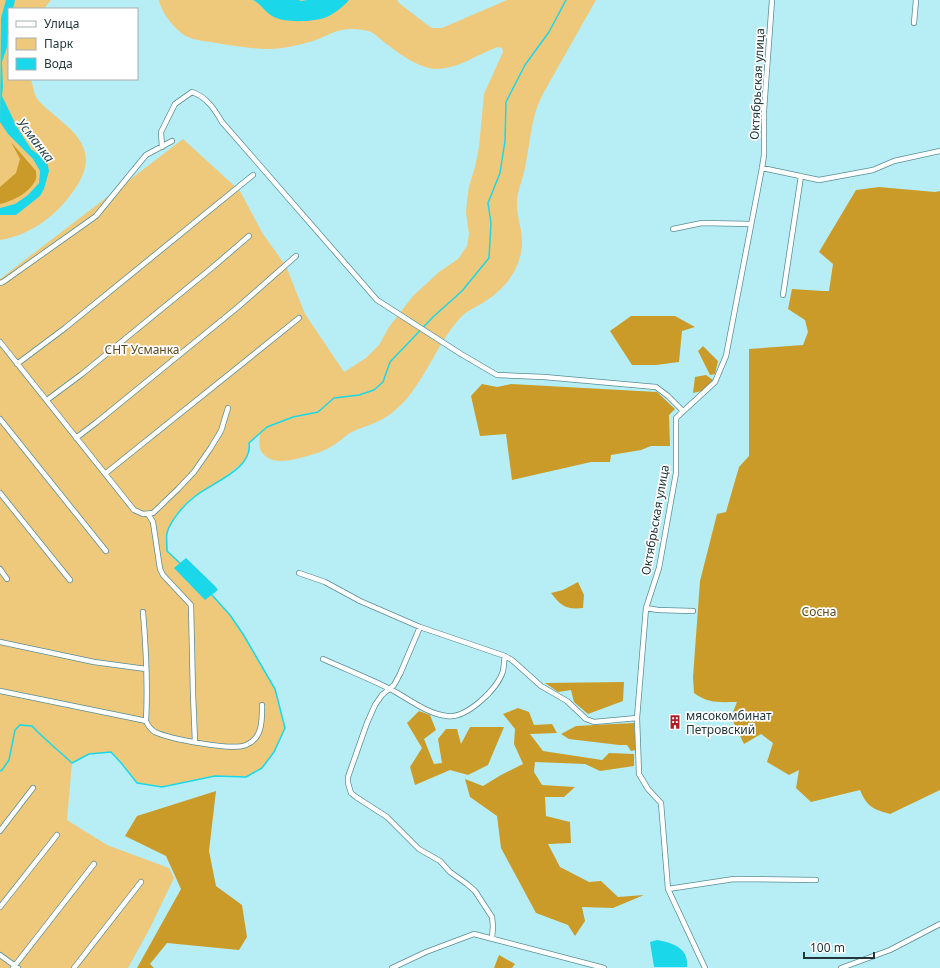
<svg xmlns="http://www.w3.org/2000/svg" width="940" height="968" font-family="'Noto Sans',sans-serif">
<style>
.green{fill:#eec97b}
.forest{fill:#ca9b28}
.water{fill:#1ad8e9}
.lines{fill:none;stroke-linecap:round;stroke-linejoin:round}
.stream{stroke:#1ad8e9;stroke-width:1.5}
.street-casing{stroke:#598d93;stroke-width:6}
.street{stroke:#fff;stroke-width:4.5}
.labels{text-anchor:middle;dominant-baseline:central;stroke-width:3.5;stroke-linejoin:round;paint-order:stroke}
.street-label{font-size:12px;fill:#213739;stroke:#fff}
.park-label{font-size:12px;fill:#5e4b1f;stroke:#fff}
.poi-label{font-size:12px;fill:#213739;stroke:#fff;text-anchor:start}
.water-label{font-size:13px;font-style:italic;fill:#294447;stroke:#fff}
</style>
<rect width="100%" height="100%" fill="#b7eef5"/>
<path class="green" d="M0,0H51L44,9H9V79H31C33,85 33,91 36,97C41,105 51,112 58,118C63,123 69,127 74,133C96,158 84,179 65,202C48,222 25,236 0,240Z
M159,0H397L399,3L426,24L432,28H442L507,0H596L544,92C530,118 531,141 525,168C523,179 517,191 517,203C517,222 526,235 520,257C514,279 500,292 481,304C474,308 467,311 461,317C435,345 422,390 393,412C379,424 365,425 350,433C346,435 344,438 341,440C332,447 322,452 311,455C296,459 271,468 261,451C258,445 260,438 260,433L249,443L250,450L245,461L213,486L193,497L179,511L167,533L168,552L189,571L210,593L230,615L243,634L275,689L285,728L274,752L262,768L246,777L215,776L162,787L137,783L122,764L110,752L89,754L72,763L67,820L107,845L169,868L174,878L150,928L128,968H0V279L183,139L240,191L263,234L286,266L305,314L344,372L366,358L379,345L389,327L413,296L439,272L458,259L467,246L469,234L466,213L467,201L469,186L475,167L479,147L484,94L503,52L502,48L498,47C477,54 459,69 436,69C421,69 399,54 388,45C382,41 377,35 371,32C366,30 359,29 353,29C339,28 326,36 313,41C304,44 293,46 283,48C260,51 234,46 211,42C203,41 195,40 188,37C177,33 160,11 159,0Z"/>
<path class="forest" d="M11,142L36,171C36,175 37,178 35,181C29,193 13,201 0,204V187L16,173L20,159Z
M879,187L935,192L940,191V790L890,814C873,809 867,807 860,790L811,802L796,788L799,770L789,775L767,762L773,743L761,734L744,744L731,717L737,702C720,702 709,704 694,693L693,677L700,581L717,514L726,512L739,467L749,456V349L803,345L808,332L805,320L788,309L792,289L823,291H829L833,264L819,252L856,190Z
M631,316H675L695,327L682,331L679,362L656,365H632L610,331Z
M703,346L718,361L715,374L710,375L698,351Z
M706,375L713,380L702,391L693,393L695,377Z
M482,384L497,387L511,384L657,392L675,409L669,415L670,446H651L641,450L611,455L610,462H591L512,480L506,434L480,436L471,396Z
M578,582L584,595L583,608C566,610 561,606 551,593L563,590Z
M624,682L623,701L588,714L574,702L571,690L558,692L545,683Z
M518,708L529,712L534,725L552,724L557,733L530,734L543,751L602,760L609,753L634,754V766L600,771L585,764L535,762L534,772L542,785L575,787L564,797H545L546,816L570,822L571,843L548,844L560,867L589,882L601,881L618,897L644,895L613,908L582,907L585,921L575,936L568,925L536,913L501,848L497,816L470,797L465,779L483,786L501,775L523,764L514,744L515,729L503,714Z
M419,711L430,715L436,730L424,739L434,764L442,763L438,739L446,729H457L461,744L470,727H504L488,765L468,775L450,770L415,785L410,767L422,748L407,723Z
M634,723L636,750L631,751L627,745H619L569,739L561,734L576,726Z
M216,791L209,851L216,886L242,905L247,937L239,950L167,943L150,964L154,968H137L181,889L166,856L125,836L137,816Z
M499,955L515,964L512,968H494Z"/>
<path class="water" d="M6,0H15L13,9H9L7,47L2,62L3,87L2,96L17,127L31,149L47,161L49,171L44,189L40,196L16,215H0V208L15,204L28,195L39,183L40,171L33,159L8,134L0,122L1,18Z
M253,0H298L302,1L307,0H349C343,7 333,15 324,18C312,22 283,23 272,16C265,12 261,4 253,0Z
M186,558L215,586L218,590L205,600L174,568Z
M657,940C673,943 689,948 687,967H654L650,942Z"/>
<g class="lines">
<path class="stream" d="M181,564L167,551C167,546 166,538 167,533C170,521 184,505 193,498C210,483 253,470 249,443L267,427L293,417L318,412L334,398L359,395L374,390L383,382L390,362L433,317L462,291L489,258L491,223L488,203L500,173L505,141L506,102L525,65L549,32L566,0
M0,771L2,770L9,760L15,730L20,725L32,726C44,739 58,750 72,763L89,754L111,752L122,764L137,783L162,787L215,776L246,777L262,768L274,752L285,728L275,689L243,634L230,615L212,595"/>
<defs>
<path id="street" d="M914,23L916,0
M162,147L161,132L175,104L192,92C207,97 215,110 222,122L377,300L461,354L497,375L544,377L656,387L668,396L683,411
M762,168L819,180L873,170L894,161L940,151
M673,229L702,223L751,224
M0,283L3,282L96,216L146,155L172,141
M783,295L801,176
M0,342L134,510L143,514L153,513L178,489L194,472L210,449L221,431L228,408
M17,364L65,328L253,175
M47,400L82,374L213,267L249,236
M0,419L106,551
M76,438L97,422L238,307L296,256
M106,473L299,318
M0,493L70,580
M148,514L153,522L160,569L163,575L191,605L193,694L195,742
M0,569L7,579
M299,573L325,582L360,601L420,627L505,656L512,660L541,686L567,701L586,719L594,722L637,718
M646,608L658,610L693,611
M143,612C146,648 148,685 146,721
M420,627L400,674L394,685L382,695L375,705L367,723L348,777V783L351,793L356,797L387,817L419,849L440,861L450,872L467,884L475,891L492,917L493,926L492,938
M0,642L94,662L146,669
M323,659C345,669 368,678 390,689C408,698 427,714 447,716C466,719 498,689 503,671C504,666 504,661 505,656
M0,691L137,719L146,721C148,726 150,729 155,732C170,739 232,751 246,745C263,738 262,720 262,705
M0,831L33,788
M668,889L734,879L816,880
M0,907L57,835
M0,955L18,968
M13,968L94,864
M74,968L141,882
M392,968L426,952L474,934L604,968
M705,968L668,889L661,803L648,789L639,774L637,718L646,608L659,568L676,473V418L715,382L726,356L762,168L764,155V110L772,0
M841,968L890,950L940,924"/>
</defs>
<use href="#street" class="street-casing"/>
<use href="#street" class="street"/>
</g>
<defs>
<symbol id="building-bare" viewBox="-9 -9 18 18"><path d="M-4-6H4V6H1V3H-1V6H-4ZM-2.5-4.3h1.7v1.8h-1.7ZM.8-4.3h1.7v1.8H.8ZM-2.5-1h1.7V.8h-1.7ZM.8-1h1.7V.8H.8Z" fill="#af1d24" stroke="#fff" stroke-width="2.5" paint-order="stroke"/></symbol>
</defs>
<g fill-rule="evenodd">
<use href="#building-bare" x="665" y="712" width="20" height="20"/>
</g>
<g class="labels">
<g class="street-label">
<text transform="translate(757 84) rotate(-87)">Октябрьская улица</text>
<text transform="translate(655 520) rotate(-80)">Октябрьская улица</text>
</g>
<g class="park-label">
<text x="142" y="349">СНТ Усманка</text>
<text x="819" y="611">Сосна</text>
</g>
<g class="poi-label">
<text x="686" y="715">мясокомбинат<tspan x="686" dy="14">Петровский</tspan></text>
</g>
<g class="water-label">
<text transform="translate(36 140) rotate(52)">Усманка</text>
</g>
</g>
<rect x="8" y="8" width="130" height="72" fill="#ffffff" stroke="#a6afb0"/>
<rect x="16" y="21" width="20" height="6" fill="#ffffff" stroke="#a6afb0"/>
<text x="44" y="28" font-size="12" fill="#213739">Улица</text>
<rect x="16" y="38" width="20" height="12" fill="#eec97b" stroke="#a6afb0"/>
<text x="44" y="48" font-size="12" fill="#213739">Парк</text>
<rect x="16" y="58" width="20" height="12" fill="#1ad8e9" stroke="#a6afb0"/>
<text x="44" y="68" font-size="12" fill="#213739">Вода</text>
<path d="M804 952v6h70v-6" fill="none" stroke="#213739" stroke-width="2"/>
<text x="810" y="952" font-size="12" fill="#213739" stroke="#ffffff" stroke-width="3" paint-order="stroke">100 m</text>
</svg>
